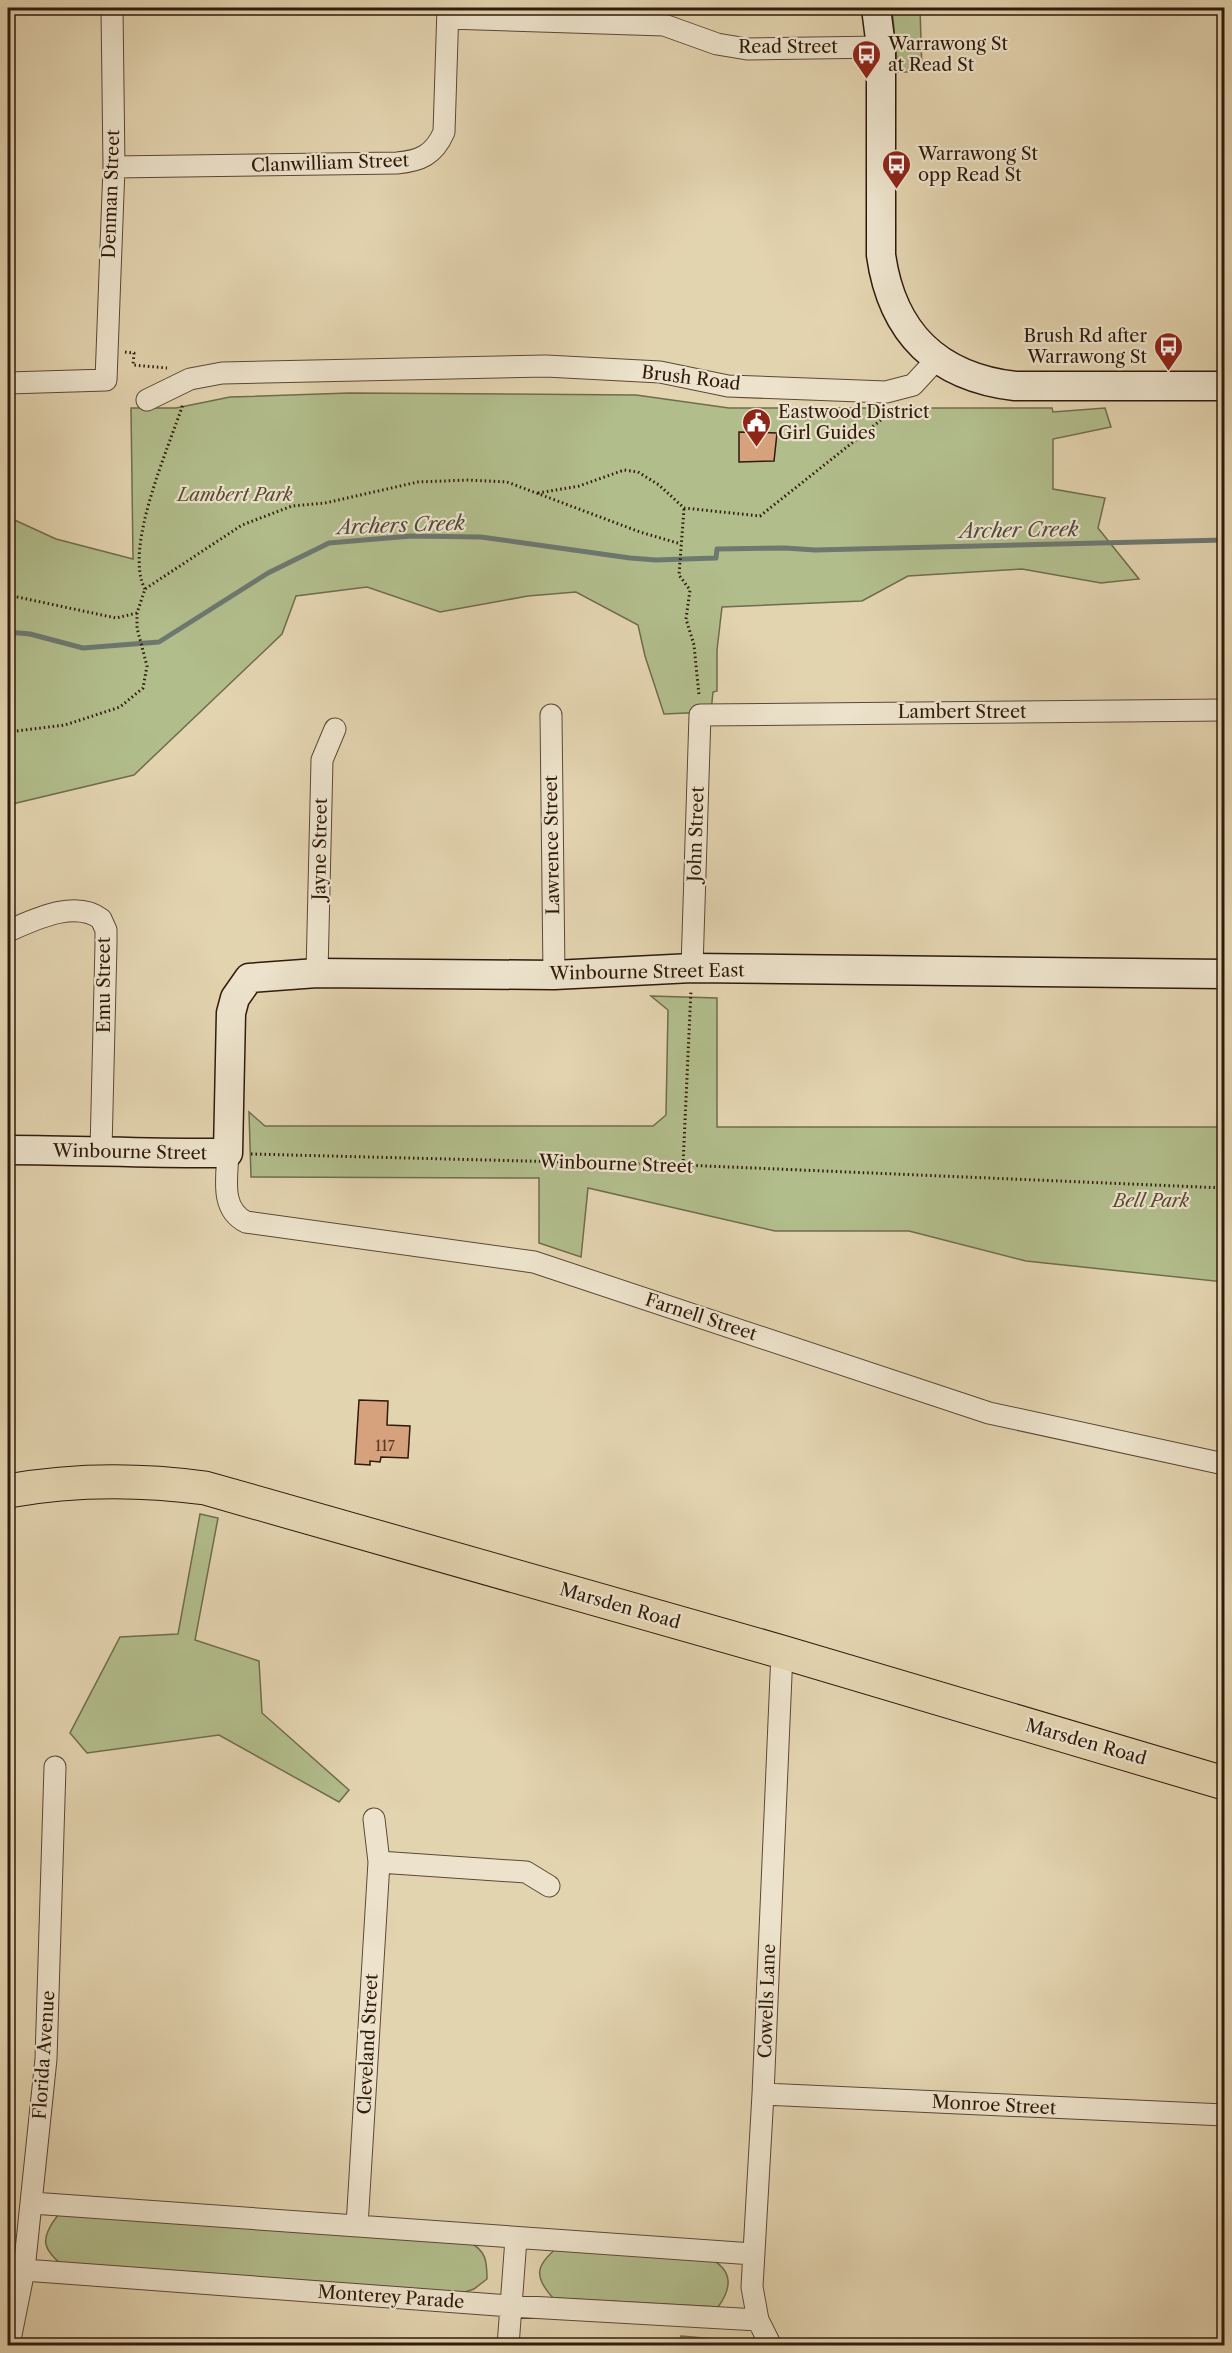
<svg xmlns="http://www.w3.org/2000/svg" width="1232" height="2353" font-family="'Libre Caslon Text',serif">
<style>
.green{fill:#b2bd8c;stroke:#706c4c;stroke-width:1.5}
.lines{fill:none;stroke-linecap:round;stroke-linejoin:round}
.stream{stroke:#6d7870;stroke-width:5}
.building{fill:#d6a17d;stroke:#2f1a0c;stroke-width:1.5}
.street-casing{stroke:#5c4835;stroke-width:23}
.secondary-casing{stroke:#2f1a0c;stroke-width:31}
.primary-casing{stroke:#2f1a0c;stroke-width:35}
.path{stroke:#2f1a0c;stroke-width:3;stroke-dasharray:1.5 3;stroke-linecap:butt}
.street{stroke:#ede3cc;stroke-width:21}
.secondary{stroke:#ede3cc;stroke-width:28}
.primary{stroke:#e3d4b0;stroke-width:33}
.labels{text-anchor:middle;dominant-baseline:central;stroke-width:4.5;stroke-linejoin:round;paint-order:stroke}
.number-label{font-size:15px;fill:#593c28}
.poi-label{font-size:18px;fill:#2f1a0c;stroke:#ede3cc;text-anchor:start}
.street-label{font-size:18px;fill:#2f1a0c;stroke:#ede3cc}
.park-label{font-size:18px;font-style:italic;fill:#564b32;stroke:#ede3cc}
.water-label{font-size:20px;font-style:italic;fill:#4e493e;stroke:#ede3cc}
</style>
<rect width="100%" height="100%" fill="#e3d4b0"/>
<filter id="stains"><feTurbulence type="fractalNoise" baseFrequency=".00333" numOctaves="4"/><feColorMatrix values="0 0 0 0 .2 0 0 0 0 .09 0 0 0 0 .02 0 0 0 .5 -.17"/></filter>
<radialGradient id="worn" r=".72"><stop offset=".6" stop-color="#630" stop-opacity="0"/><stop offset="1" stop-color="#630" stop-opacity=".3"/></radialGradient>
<path class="green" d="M892,8H920L922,72H898Z
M349,393L636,395L729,408H1052L1053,412L1105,408L1111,427L1053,439V489L1105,498L1098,528L1139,579L1101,583L1022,569L908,576L862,601L722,607L717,650V691L713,692L711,712L664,714L645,656L638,625L576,592L528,596L440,612L367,587L296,596L282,634L134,775L8,805V517L56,539L133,559L131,408H176L230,397Z
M651,996L717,998V1127H1224V1282L1026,1261L909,1231H775L588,1188L581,1257L539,1243V1178L251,1177L249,1112L265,1126H653L666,1115L668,1010Z
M200,1514L218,1518L195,1640L259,1661L262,1713L349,1790L339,1802L219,1735L87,1753L70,1733L120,1637L178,1634Z
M74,2212L468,2241C486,2251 487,2260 487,2279L474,2289L462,2293L65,2267C41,2249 40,2238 58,2215Z
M558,2247L711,2259C733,2271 732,2288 718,2307L553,2298C533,2276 536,2265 558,2247Z
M681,2336L715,2339L724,2345H680Z"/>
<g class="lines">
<path class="stream" d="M8,632L30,634L83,648L159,642L268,573L329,543L411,536L481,537L630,558L656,560L716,558L717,549L785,548L815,550L1224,540"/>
</g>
<path class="building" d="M739,432L777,433L774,461L739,462Z
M359,1400L388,1401L387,1425L410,1426L408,1458L381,1457L380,1462L370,1461V1465L355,1464Z"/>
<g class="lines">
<defs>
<path id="street" d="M448,18L664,25L717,44L747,49L881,47
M114,167L397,163C420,161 434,155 444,132L448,8
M8,383L106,380L114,167L112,8
M147,400L190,379L222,373L546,366L660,372L728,386L886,392L913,385L936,360
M551,715L554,975
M8,931C34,920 75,899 101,919L106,930V944L101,1150
M692,968L700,715L1224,710
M317,973L322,760L335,729
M228,1153C227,1178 220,1209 246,1222L534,1262L989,1413L1224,1464
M374,1819L379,1862
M763,2094L1224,2115
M32,2203L753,2254
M357,2226L379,1862L526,1872L549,1886
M24,2270L511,2306L758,2320
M10,2340L24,2270L46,2059L55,1767
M508,2346L516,2239
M771,2346L758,2320L752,2287L763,2094L782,1652"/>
<path id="secondary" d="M876,8L881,47V255C892,333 937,377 1015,386H1224
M8,1150C81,1150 154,1154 228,1153L231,1013L235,998L249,978L317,973L554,975L692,968L1224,974"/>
<path id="primary" d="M8,1491C74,1479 138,1479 205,1488L782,1652L1224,1783"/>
</defs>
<use href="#street" class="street-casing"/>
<use href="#secondary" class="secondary-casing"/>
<use href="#primary" class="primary-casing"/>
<path class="path" d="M125,352L134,353L133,365L167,368
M538,493L579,486L624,470L638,472L659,485L684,508L760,516L886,416V412
M684,509L679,575L690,590L686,619L694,645L699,695
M145,589C123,549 169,447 183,404
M8,595L116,618L137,613
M8,637L10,635L12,608L9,596
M8,732L65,725L120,707L143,688L147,666L137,628V613L145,589L242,525L292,506L325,503L418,482L468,480L507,482L640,532L681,544
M251,1154L683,1165L1224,1188
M683,1165L691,990"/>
<use href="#street" class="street"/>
<use href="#secondary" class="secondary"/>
<use href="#primary" class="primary"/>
</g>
<defs>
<symbol id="bus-pin" viewBox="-11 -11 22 30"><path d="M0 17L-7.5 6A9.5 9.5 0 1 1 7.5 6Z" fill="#8f2418" stroke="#ede3cc"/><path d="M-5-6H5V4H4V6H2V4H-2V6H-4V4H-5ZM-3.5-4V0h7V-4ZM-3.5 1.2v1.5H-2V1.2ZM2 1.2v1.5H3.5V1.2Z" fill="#fff"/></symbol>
<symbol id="civic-pin" viewBox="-11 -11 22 30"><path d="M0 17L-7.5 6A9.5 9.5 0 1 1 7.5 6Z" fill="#8f2418" stroke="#ede3cc"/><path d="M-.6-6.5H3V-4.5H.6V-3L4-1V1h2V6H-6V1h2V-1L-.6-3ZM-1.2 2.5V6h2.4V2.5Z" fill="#fff"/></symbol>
</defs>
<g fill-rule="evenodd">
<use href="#bus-pin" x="850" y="38" width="33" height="45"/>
<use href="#bus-pin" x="880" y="148" width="33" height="45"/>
<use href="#bus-pin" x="1152" y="330" width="33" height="45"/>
<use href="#civic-pin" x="740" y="406" width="33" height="45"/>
</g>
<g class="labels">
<g class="number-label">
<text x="385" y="1445">117</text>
</g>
<g class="poi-label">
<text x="888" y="44">Warrawong St<tspan x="888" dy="21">at Read St</tspan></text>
<text x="918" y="154">Warrawong St<tspan x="918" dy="21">opp Read St</tspan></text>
<text x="1147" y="336" text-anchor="end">Brush Rd after<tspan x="1147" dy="21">Warrawong St</tspan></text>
<text x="778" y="412">Eastwood District<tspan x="778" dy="21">Girl Guides</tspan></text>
</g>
<g class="street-label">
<text x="788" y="47">Read Street</text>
<text transform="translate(330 163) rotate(-2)">Clanwilliam Street</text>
<text transform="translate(111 194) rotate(-88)">Denman Street</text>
<text transform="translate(691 378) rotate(7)">Brush Road</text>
<text x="962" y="712">Lambert Street</text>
<text transform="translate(696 834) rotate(-88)">John Street</text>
<text transform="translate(552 845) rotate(-91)">Lawrence Street</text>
<text transform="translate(320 849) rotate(-89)">Jayne Street</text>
<text transform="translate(647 972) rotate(-1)">Winbourne Street East</text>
<text transform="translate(104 985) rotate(-90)">Emu Street</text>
<text transform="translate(130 1152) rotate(1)">Winbourne Street</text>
<text transform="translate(616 1164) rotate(2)">Winbourne Street</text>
<text transform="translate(701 1317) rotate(18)">Farnell Street</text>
<text transform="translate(620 1606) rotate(16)">Marsden Road</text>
<text transform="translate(1086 1742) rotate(16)">Marsden Road</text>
<text transform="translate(767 2001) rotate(-88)">Cowells Lane</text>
<text transform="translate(368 2044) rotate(-87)">Cleveland Street</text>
<text transform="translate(44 2055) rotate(-86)">Florida Avenue</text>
<text transform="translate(994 2105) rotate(3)">Monroe Street</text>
<text transform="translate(391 2297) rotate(4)">Monterey Parade</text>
</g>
<g class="park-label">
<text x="235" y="495">Lambert Park</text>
<text x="1151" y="1201">Bell Park</text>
</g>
<g class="water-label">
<text transform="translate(401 525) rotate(-2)">Archers Creek</text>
<text transform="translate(1019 530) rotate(-1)">Archer Creek</text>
</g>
</g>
<rect width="1232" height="2353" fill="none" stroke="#e3d4b0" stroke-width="30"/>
<rect x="9" y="9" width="1214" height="2335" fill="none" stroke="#2f1a0c" stroke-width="3"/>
<rect x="15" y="15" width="1202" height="2323" fill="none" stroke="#2f1a0c" stroke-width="1.5"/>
<rect width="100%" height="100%" filter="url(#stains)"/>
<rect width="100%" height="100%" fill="url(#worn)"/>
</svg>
